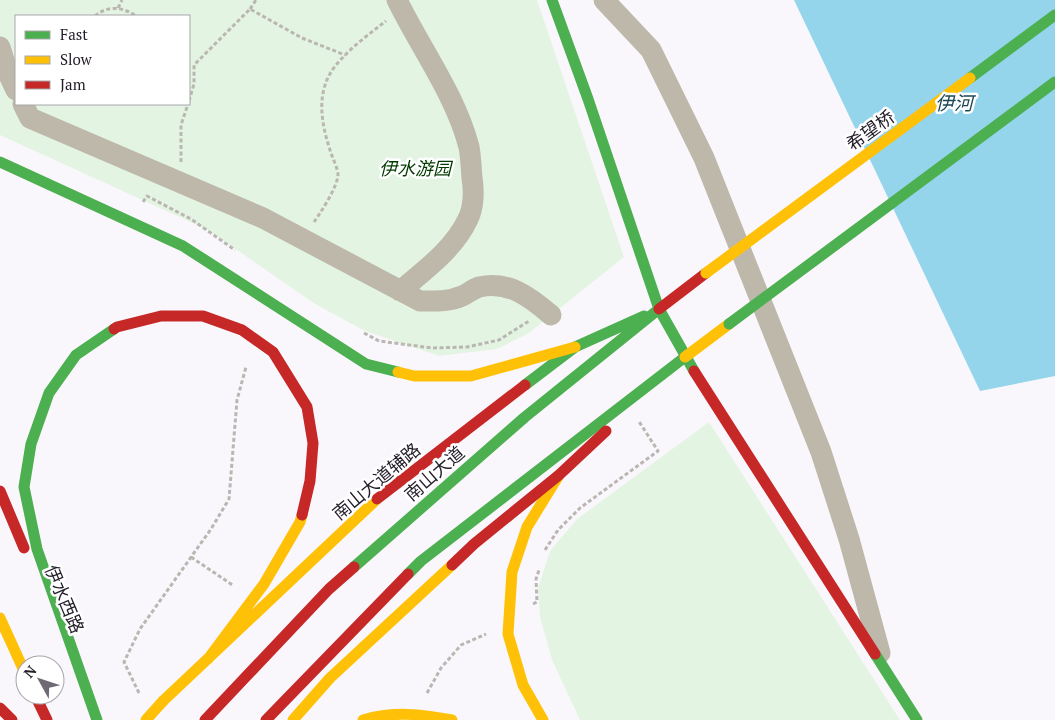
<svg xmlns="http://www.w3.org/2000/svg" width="1055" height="720" font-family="'PT Serif','Noto Sans SC',serif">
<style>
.green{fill:#e3f5e2;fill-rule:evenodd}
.water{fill:#94d5ec}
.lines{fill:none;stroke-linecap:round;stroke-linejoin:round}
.path{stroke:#bab6b1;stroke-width:3;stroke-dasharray:4 2.5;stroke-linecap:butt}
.street{stroke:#bdb8aa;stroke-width:21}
.fast{stroke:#4caf50;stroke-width:11}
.slow{stroke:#ffc107;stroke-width:11}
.jam{stroke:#c62828;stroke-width:11}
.fast-bridge{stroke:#4caf50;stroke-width:11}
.slow-bridge{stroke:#ffc107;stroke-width:11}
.labels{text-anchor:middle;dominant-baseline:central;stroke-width:5;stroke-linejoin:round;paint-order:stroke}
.street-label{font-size:18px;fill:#231d29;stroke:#fff}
.park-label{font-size:18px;font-style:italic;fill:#003900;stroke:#fff}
.water-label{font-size:19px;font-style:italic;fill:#1c4754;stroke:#fff}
</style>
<rect width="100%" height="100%" fill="#faf7fc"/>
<path class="green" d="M0,0H537L624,257L529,333L497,349L439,356L365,331L315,304L208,230L0,135ZM16,16H189V104H16Z
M709,422L900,720H580L552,660L540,617L538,588L550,551L577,519Z"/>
<path class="water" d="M794,0H1055V376L980,391Z"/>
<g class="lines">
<path class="path" d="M118,8L122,0
M250,9L256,0
M95,16C108,5 123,7 136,16
M189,101L194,84V65L250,9L302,38L345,55
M181,162V125L188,104
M143,202L147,196L191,219L235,250
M314,222C321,212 337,188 338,175C338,169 333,159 331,153C322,126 315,95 333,69C347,50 368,35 386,21
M364,333L379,341L432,348L467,347L499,340L529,321
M545,550L558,530L580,508L658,451L638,420
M191,557L234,586
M533,604L537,602L536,579L539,570
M139,693L124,662L140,629L211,529L229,499L237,400L246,367
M427,693L441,668L461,645L486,634"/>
<path class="street" d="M397,0C421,49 455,94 469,147C471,157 471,168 472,178C474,190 474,207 468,219C454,249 425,270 400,291
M604,0L651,50L704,158L821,452L849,539L880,653
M0,47L8,73L16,90
M23,104L30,118L263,218L420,301C435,301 448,302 462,296C467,294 473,289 479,287C508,280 530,297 551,315"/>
<path class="fast" d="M552,0L588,99L659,309L694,371
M0,162L183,246L366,364L398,372
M525,385L575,347L644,316
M354,567L525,417L659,309
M408,574L421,561L685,357
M875,654L917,720
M97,720L37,549L24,487L31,444L49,393L76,355L114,329"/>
<path class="slow" d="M685,357L729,324
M398,372L414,376H471L575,347
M0,618L25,673
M208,659L264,584L300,522L302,515
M163,701L377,499
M293,720L330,678L452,565
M363,720C393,711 422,714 452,720
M543,720L523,685L508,634L512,572L527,527L559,475"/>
<path class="jam" d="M659,309L706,273
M114,329L117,327L161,316H203L242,330L273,352L307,407L313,443L310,481L302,515
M694,371L875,654
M0,491L24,548
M377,499L525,385
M452,565L474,544L559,475L606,431
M35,695L47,720
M0,708L12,720
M205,720L329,589L354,567
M266,720L408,574"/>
<path class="fast-bridge" d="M970,78L1055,15
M729,324L1055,82"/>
<path class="slow-bridge" d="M706,273L970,78
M146,720L163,701"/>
</g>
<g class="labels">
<g class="street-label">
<text transform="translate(870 130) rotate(-36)">希望桥</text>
<text transform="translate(434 473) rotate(-41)">南山大道</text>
<text transform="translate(376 481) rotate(-40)">南山大道辅路</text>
<text transform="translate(65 599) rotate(67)">伊水西路</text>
</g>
<g class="park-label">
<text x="415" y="168">伊水游园</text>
</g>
<g class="water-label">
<text x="954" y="102">伊河</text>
</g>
</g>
<rect x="15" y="15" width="175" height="90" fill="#ffffff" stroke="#a7a5a9"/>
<rect x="25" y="31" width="25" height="8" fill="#4caf50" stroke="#a7a5a9"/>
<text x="60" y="40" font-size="15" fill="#231d29">Fast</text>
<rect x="25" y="56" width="25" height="8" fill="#ffc107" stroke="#a7a5a9"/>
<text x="60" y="65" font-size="15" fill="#231d29">Slow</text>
<rect x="25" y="81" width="25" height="8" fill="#c62828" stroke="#a7a5a9"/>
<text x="60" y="90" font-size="15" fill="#231d29">Jam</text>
<g transform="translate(40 680) rotate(310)"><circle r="24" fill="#ffffff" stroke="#a7a5a9"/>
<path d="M0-4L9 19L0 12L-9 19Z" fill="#6e6973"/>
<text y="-8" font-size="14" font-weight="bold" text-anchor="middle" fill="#231d29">N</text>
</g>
</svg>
